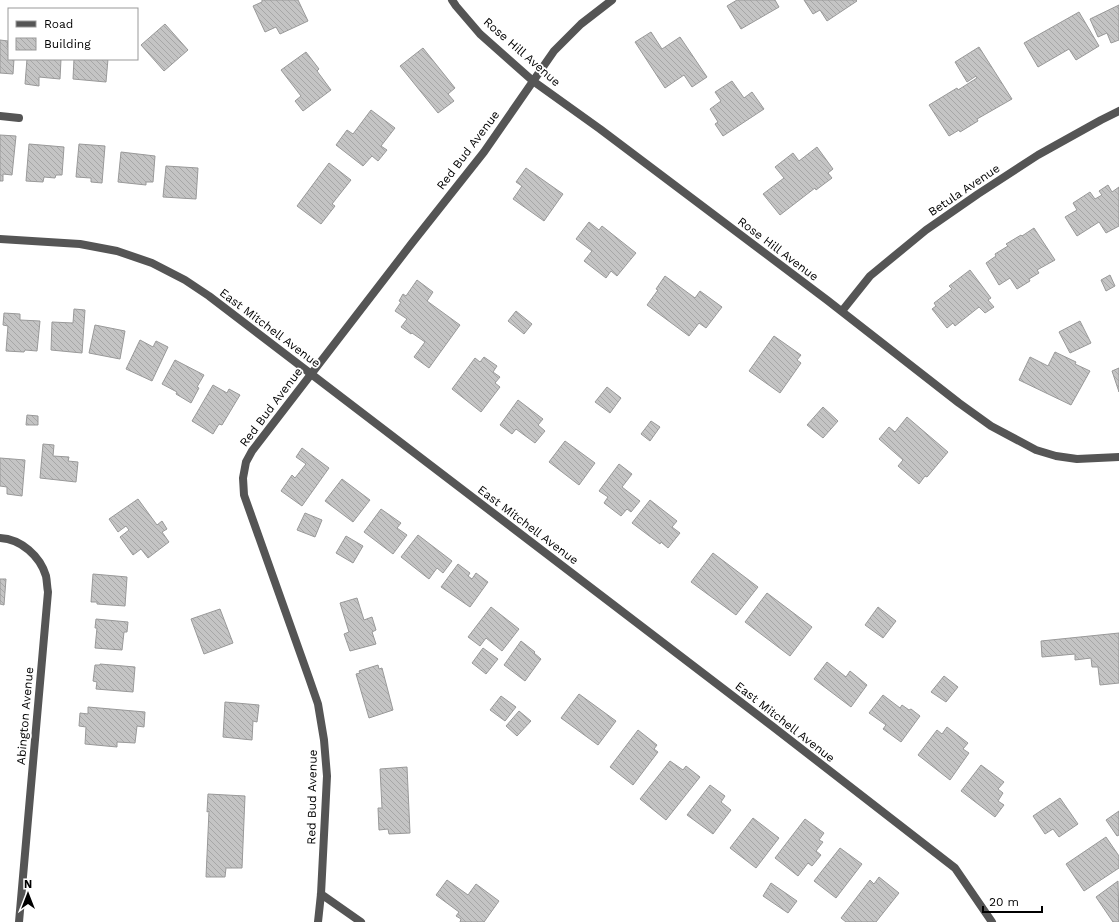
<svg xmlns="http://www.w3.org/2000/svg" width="1119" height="922" font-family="'Work Sans',sans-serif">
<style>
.building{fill:url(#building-back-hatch);stroke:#999}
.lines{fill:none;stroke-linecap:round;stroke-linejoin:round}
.service{stroke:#555;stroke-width:8}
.minor{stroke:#555;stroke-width:8}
.tertiary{stroke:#555;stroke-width:8}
.labels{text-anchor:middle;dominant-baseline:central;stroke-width:3.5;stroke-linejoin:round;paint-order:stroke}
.street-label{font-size:12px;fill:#000;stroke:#fff}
</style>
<defs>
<pattern id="building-back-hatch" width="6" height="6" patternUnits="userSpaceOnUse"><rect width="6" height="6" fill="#c4c4c4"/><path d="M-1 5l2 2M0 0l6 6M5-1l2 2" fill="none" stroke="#a7a7a7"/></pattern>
</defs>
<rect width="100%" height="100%" fill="#fff"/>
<path class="building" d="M262,0H298L308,21L280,34L276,27L265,32L253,6L262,2Z
M737,0H775L779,7L741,29L727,6Z
M804,0H856L857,1L827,21L820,10L813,14Z
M1119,5V40L1111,43L1107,33L1098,37L1090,19Z
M1079,12L1099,46L1076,60L1069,49L1038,67L1024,43Z
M165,24L188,50L164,71L141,45Z
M651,32L662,49L680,37L707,77L692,87L684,75L665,88L635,42Z
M0,40L8,41L7,47H9V59H14L13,74L0,73Z
M979,47L1012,99L977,119L978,121L960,132L959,130L949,136L929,105L957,88L958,90L977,78L976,76L967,82L955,62Z
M423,48L455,88L448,94L454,101L438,113L400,66Z
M306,52L319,69L317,71L331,90L303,111L295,101L301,96L281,70Z
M27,59H61L60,79L39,77V86L25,84Z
M74,59H108L106,82L73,79Z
M732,81L744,98L752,92L764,109L723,136L715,124L718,122L710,109L721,101L715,92Z
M371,110L395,128L381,146L387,150L378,161L372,156L363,166L336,145L347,130L353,134Z
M0,135L16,136L12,175L3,174V181H0Z
M29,144L64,147L62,175H56L55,178L44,177L43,182L26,181Z
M79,144L105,146L102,183L91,182V178L76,177Z
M817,147L833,169L828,173L832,178L816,190L815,188L780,215L763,194L784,178L775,167L793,153L799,161Z
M121,152L155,156L153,182H146V185L118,182Z
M329,163L351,180L332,204L335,206L321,224L297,206Z
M166,166L198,168L196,199L163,197Z
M526,168L563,194L544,221L513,199L522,186L516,182Z
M1108,185L1112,192L1119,187V226L1106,233L1099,222L1077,236L1065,217L1077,210L1073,203L1090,192L1095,199L1102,195L1099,191Z
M589,222L599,230L602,226L636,253L617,276L611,271L606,278L584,261L592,251L576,239Z
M1034,228L1055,260L1037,270L1039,273L1029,279L1030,281L1017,289L1010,278L999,285L986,263L996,256L995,254L1008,246L1006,244L1021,235L1022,236Z
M970,270L991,298L988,300L994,307L985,313L979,307L955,326L953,323L947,328L932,309L936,306L934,303L952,289L949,286Z
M1110,275L1115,286L1106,291L1101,280Z
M665,276L695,298L700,291L722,307L706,328L699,323L689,336L647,305L658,290L656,289Z
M417,280L433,292L427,301L460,325L429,368L414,357L425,342L412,333L411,334L401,327L407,319L395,311L401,302L399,301L403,294L406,296Z
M74,309L85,310L82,353L51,350L52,322L73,323Z
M516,311L532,324L524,334L508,321Z
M4,313L20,314V320L40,321L37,351L25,350L24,352L6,351L8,326L3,325Z
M1080,321L1091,343L1070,353L1059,332Z
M95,325L125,331L120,359L89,353Z
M774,336L801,355L797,360L801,363L780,393L749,371Z
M140,340L153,347L156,341L168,347L152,381L126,369Z
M1055,352L1076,362L1075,364L1090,371L1071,405L1019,380L1030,357L1048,366Z
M484,357L497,366L493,372L500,377L495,383L500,387L481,412L452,389L475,358L480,362Z
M175,360L204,375L197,387L199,388L191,403L176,394L177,392L162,384Z
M1119,368V392L1112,371Z
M213,385L227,393L229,389L240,395L222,425L219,424L213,434L192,421Z
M607,387L621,398L610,413L595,402Z
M518,400L543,419L538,425L545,431L535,443L516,429L512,434L500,425Z
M823,407L838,421L823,438L807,425Z
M27,415L38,416V425H26Z
M907,417L948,452L927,477L925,476L919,484L898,466L903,460L879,439L889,427L895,432Z
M651,421L660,427L650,441L641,434Z
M565,441L595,463L579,485L549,462Z
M43,444L54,445L53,456L69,457L68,461L78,462L76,482L40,478Z
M302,448L329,468L302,506L281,491L292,475L295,478L306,464L296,457Z
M0,458L25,460L22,496L7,494V487L0,486Z
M619,464L632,474L622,487L640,501L631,512L627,509L621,516L604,503L608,497L599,491Z
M342,479L370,500L353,522L325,501Z
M138,499L157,525L162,521L167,529L162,532L169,542L148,558L141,549L133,555L120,537L129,530L126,526L118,532L109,519Z
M650,500L677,521L672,527L680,533L668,548L661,542L660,544L632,523Z
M381,509L401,523L397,528L407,535L393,554L364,532Z
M305,513L322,520L315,537L297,530Z
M418,535L452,561L443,573L437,568L429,579L401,557Z
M346,536L363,546L353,563L336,553Z
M713,553L758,587L736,615L691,582Z
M458,564L470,573L468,576L472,579L476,573L488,582L470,607L441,587Z
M93,574L127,577L125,606L97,604V602H91Z
M0,579H6L4,605L0,604Z
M767,593L812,627L790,656L745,622Z
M357,598L364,620L372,617L376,630L372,632L376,644L350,651L344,634L349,632L340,603Z
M491,607L519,629L502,651L486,638L480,646L468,637Z
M878,607L896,621L883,638L865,625Z
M220,609L233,643L204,654L191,619Z
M96,619L128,622L127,632H124L122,650L95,648L97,628H95Z
M1119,633V683L1100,685L1098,667H1092L1091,658L1075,660V654L1042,657L1041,641Z
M521,641L535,652L534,653L541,659L525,681L504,665Z
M483,648L498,659L486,674L472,663Z
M827,662L846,677L850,671L867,685L851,707L814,679Z
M100,664L135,667L133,692L96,689L97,682L93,681L95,665H100Z
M378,665L379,669L382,668L393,710L369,718L356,674L360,673L359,671Z
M944,676L958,687L946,702L931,692Z
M579,694L616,721L598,745L561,718Z
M883,695L900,708L902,705L909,710L911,709L920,716L901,742L883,729L886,725L869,713Z
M501,696L516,707L505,721L490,710Z
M225,702L259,705L257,722L253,721L252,740L223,737Z
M88,707L145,712L144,727L137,726L135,743L117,742V747L85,744L86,727L79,726L80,713L88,714Z
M519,711L531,721L517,736L506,726Z
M947,727L968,743L963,749L969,753L950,780L918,755L937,730L942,734Z
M638,730L657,745L654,749L658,752L633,785L610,767Z
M670,761L683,770L686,766L700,777L666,820L640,799Z
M981,765L1004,782L998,789L1003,793L998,801L1004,805L995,817L961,791Z
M407,767L410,833L389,834L388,829L379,830L378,808H382L380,769Z
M710,785L725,796L721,802L731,810L713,834L687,815Z
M208,794L245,796L242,868H226L225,877H206L209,811L207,812Z
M1060,798L1078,824L1059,837L1053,829L1045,834L1033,816Z
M1119,811V835L1117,836L1106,820Z
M753,818L779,838L756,868L730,848Z
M805,819L824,833L819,840L823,842L816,851L821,855L812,866L808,863L798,876L775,858Z
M1106,837L1119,856V868L1084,891L1066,864Z
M840,848L862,864L836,898L814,881Z
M879,877L899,893L876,922H846L841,918L870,880L874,884Z
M447,880L468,895L476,884L499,901L484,922H460L461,919L456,916L459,912L436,895Z
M1118,881L1119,922H1113L1096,897Z
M771,883L797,901L788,913L763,896Z"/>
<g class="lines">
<path class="service" d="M0,116L19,118"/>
<path class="minor" d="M452,0L456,6L480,34L533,81L600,129L827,300L959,403L991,426L1036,450L1056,456L1077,459L1119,457
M842,311L870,276L926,230L978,194L1038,155L1101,120L1119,111
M0,538C21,539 40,556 46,576C47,581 47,587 48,592L19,922
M321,894L361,922
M318,922L321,894L327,776L324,740L318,704L309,678L244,495L243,478L246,462L252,451L412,243L484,152L554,51L581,24L612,0"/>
<path class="tertiary" d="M0,239L80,244L117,251L152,263L185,280L209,296L772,726L955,868L992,922"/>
</g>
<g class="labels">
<g class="street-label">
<text transform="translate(522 52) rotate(41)">Rose Hill Avenue</text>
<text transform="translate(468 150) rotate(-53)">Red Bud Avenue</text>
<text transform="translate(964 190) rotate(-34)">Betula Avenue</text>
<text transform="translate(778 249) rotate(37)">Rose Hill Avenue</text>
<text transform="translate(270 328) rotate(37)">East Mitchell Avenue</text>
<text transform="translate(271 407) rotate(-53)">Red Bud Avenue</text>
<text transform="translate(528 525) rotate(37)">East Mitchell Avenue</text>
<text transform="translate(25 716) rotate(-85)">Abington Avenue</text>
<text transform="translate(785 722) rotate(38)">East Mitchell Avenue</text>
<text transform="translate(312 797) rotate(-89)">Red Bud Avenue</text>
</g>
</g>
<rect x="8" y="8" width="130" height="52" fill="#ffffff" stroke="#999999"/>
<rect x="16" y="21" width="20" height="6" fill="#555555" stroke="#999999"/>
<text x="44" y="28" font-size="12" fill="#000000">Road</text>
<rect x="16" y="38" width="20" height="12" fill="url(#building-back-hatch)" stroke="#999999"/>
<text x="44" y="48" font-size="12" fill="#000000">Building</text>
<g transform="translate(28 894)" stroke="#ffffff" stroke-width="3" paint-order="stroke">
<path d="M0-3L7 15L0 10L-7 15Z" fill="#000000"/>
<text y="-6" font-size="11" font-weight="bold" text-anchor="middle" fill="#000000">N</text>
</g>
<path d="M983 906v6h59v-6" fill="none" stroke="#000000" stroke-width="2"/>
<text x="989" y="906" font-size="12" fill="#000000" stroke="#ffffff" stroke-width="3" paint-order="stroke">20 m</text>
</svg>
